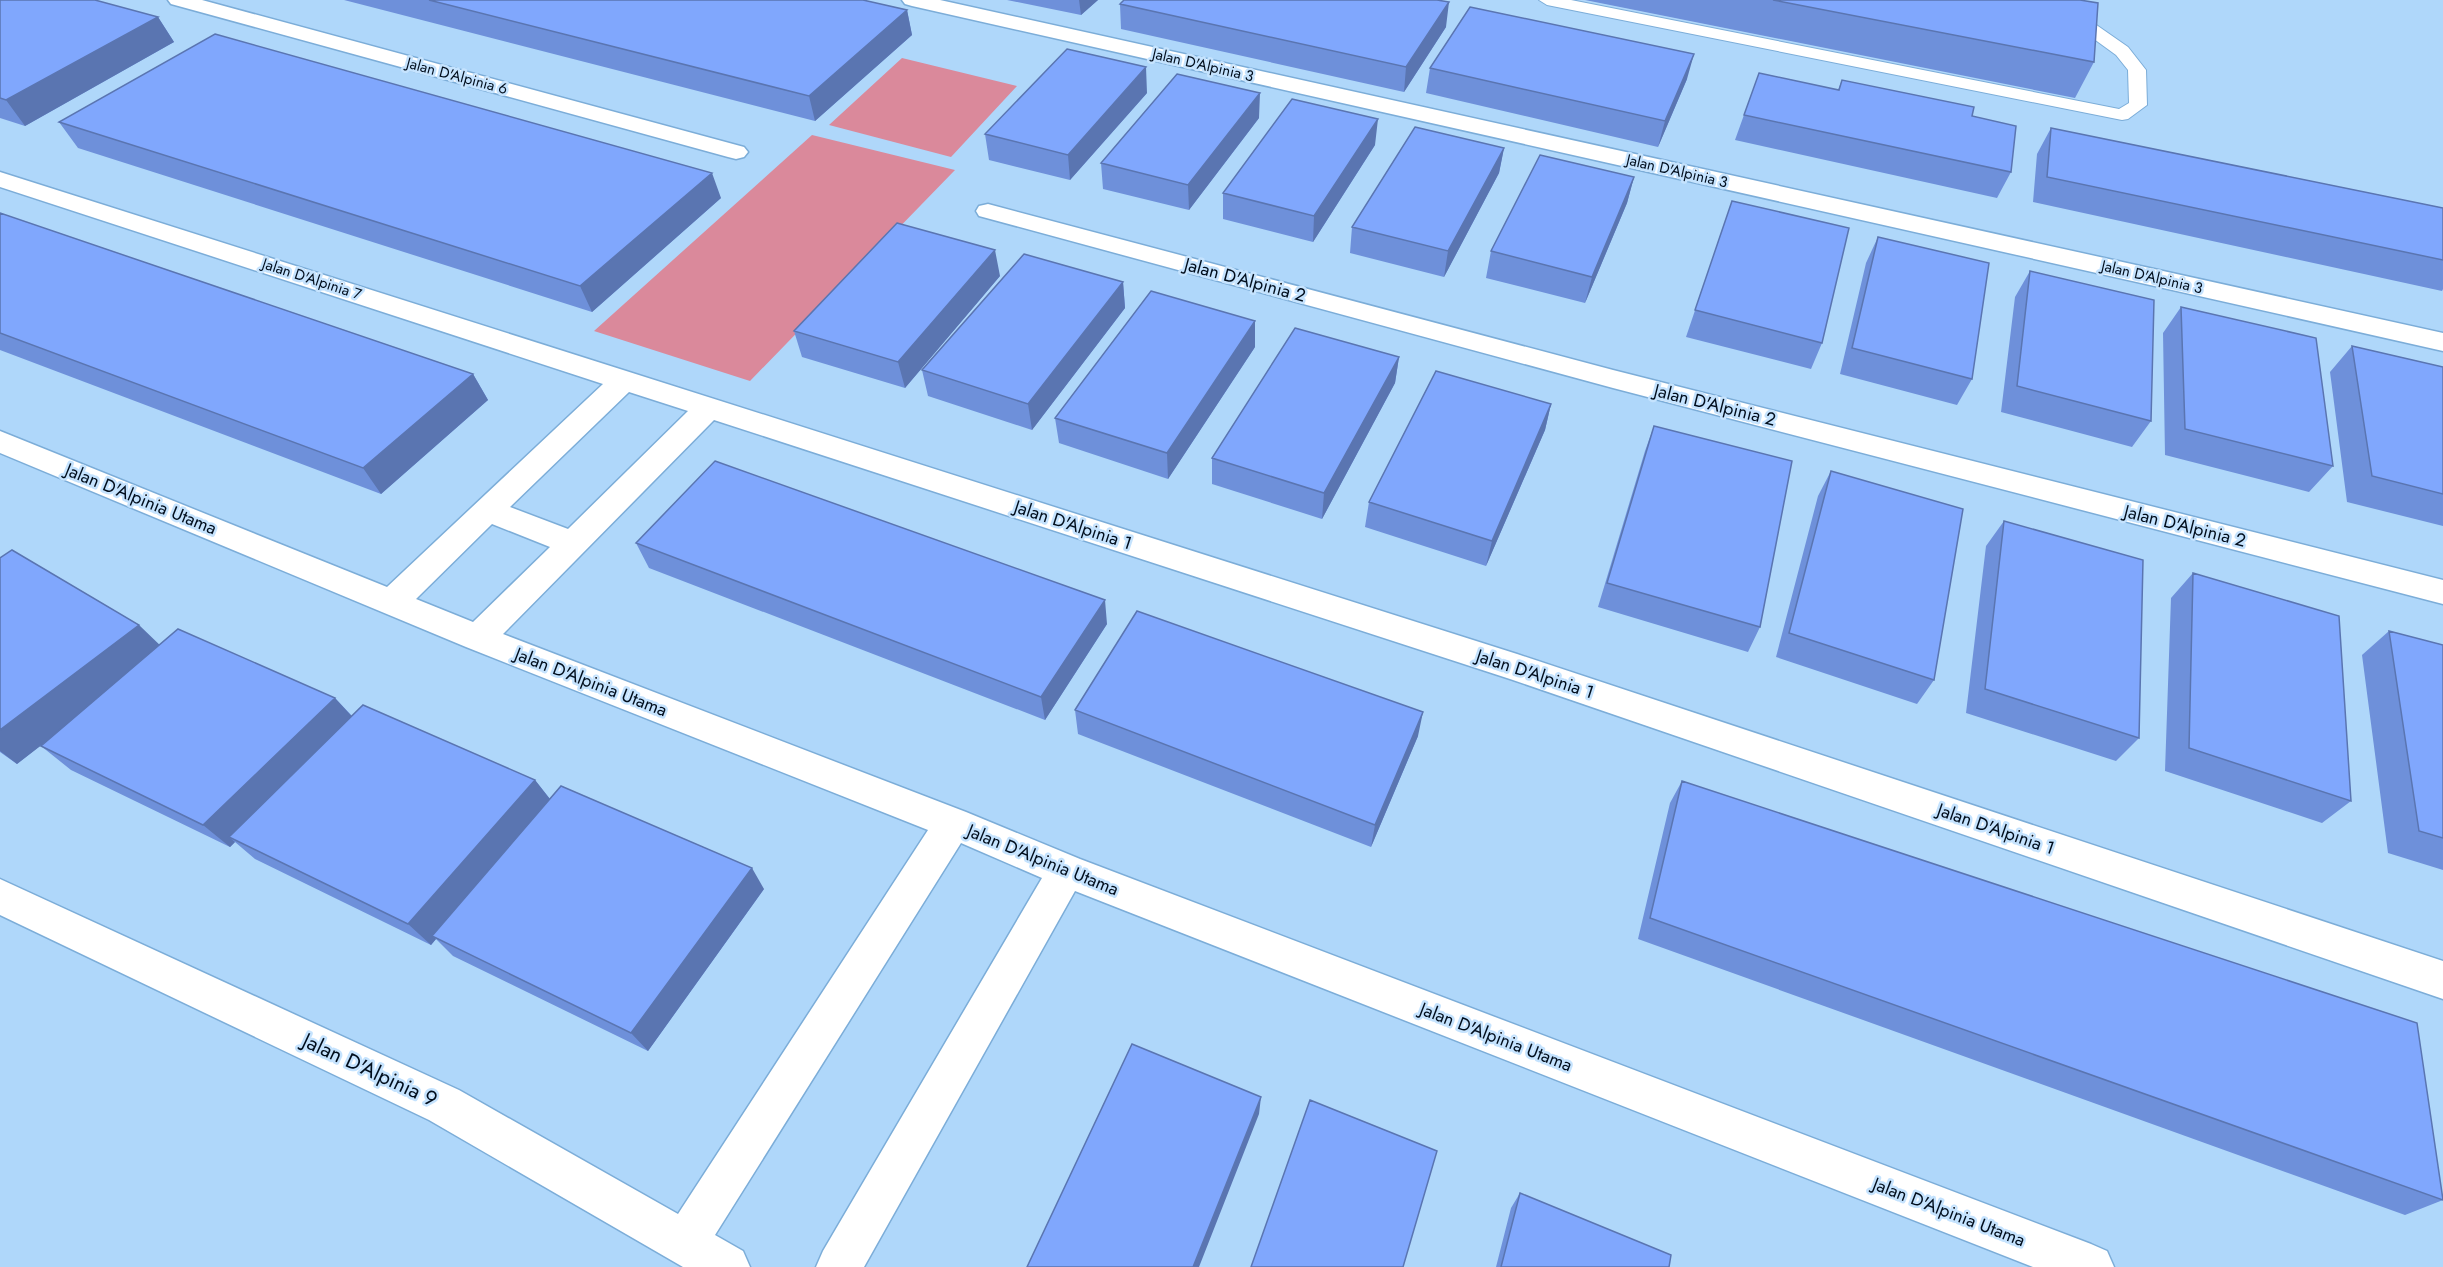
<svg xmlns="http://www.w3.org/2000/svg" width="2443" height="1267" font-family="Jost,sans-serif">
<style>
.green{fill:#da899b}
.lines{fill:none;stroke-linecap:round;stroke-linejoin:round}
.service-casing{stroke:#7cadd8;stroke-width:2}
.minor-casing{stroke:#7cadd8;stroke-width:3}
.service{fill:#fff;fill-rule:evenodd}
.minor{fill:#fff;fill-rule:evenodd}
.wall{fill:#6e90da}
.shaded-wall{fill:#5a75b1}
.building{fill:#80a7fd;stroke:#5a75b1;stroke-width:1.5}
.labels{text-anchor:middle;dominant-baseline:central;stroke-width:5;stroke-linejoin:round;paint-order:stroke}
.far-street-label{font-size:15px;fill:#000d1c;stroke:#c5e3fe}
.street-label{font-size:18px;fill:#000d1c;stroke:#c5e3fe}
.near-street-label{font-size:21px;fill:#000d1c;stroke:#c5e3fe}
</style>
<rect width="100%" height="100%" fill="#afd7fa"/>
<path class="green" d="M902,58L1017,86L951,157L829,125Z
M812,135L955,170L750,381L594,331Z"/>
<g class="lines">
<defs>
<path id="service" d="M1539,0H1571L2119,109L2129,103L2128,70L2116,55L2061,15L2008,5L2000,0H2033L2072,8L2128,47L2146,70L2147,105L2128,119L2122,120L1547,5Z"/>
<path id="minor" d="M168,0H202L744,147L748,152L744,157L736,159L728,157L171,4Z
M902,0H940L2443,333V351L912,6L905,4Z
M0,172L1517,654L2443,961V999L1510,679L714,420L503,634L966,812L1080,859L2091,1244L2107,1251L2114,1267H2033L1075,891L864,1267H816L823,1251L1042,878L961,843L715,1235L743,1251L750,1267H683L429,1120L0,915V879L459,1090L678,1214L928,830L466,647L0,453V431L387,587L603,384L0,187ZM629,392L688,411L568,529L510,507ZM492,524L550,547L473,622L416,599Z
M988,204L1613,370L2443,580V604L1613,388L979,216L976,211L979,206Z"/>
</defs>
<use href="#service" class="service-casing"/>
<use href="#minor" class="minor-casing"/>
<use href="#service" class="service"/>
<use href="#minor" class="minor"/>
</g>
<path class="wall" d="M0,0L158,17L174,42L25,126L0,118Z
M344,0H863L907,10L912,35L815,121Z
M1007,0H1098L1081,15Z
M1585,0H2080L2094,62L2075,98Z
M1120,4L1446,27L1404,92L1121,29Z
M1430,68L1687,79L1658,147L1426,93Z
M1759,73L1838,90L1842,80L1972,116L2011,172L1997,198L1735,140Z
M1147,93L1070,180L989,160L985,134Z
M1259,118L1189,210L1103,189L1101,163Z
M59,122L721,198L592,312L78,148Z
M2051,128L2443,208V289L2442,291L2033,202L2037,154Z
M1375,145L1313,242L1223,219V193Z
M1504,148L1499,173L1444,277L1350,253L1352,227Z
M1634,177L1627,203L1585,303L1486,278L1491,251Z
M1732,201L1822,343L1811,369L1686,337Z
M0,213L473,374L488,400L381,494L0,350Z
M1878,237L1972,379L1957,405L1840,374L1866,263Z
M2030,271L2151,421L2132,447L2001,412L2015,297Z
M1000,276L905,388L802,357L794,331Z
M1123,282L1125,308L1032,430L928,396L922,370Z
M2181,307L2333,466L2309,492L2165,455L2163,333Z
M2352,346L2443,367V526L2347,502L2330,372Z
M1255,347L1168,479L1059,443L1055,418Z
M1399,357L1395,383L1322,519L1212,484V458Z
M1551,404L1545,430L1486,566L1365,527L1369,502Z
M1654,426L1760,627L1748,652L1598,607L1645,451Z
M1831,471L1934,680L1917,704L1776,657L1818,496Z
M2004,521L2139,738L2116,761L1966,713L1986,546Z
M636,543L1107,624L1045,720L649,568Z
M0,558L160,645L335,698L352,716L535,780L550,799L764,889L648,1051L453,956L436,939L431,945L255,859L235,842L230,847L71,770L41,746L60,730L17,764L0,752Z
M2193,573L2351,801L2322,823L2165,771L2171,598Z
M2389,631L2443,645V870L2388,853L2362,655Z
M1075,710L1418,736L1371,847L1078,734Z
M1682,781L2443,1200L2405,1215L1638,939L1670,803Z
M1520,1193L1669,1267H1496L1511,1208Z"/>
<path class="shaded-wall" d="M1079,0H1098L1081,15Z
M1449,2L1446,27L1404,92L1406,67Z
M907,10L912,35L815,121L809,96Z
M158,17L174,42L25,126L6,100Z
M1694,54L1687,79L1658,147L1665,121Z
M1146,67L1147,93L1070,180L1068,155Z
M1260,93L1259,118L1189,210L1188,185Z
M1378,119L1375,145L1313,242L1314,216Z
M1504,148L1499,173L1444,277L1448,251Z
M712,173L721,198L592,312L580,286Z
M1634,177L1627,203L1585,303L1592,277Z
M995,250L1000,276L905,388L898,362Z
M1123,282L1125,308L1032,430L1028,404Z
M1255,321V347L1168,479L1167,453Z
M1399,357L1395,383L1322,519L1324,493Z
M473,374L488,400L381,494L363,468Z
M1551,404L1545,430L1486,566L1492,541Z
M1105,600L1107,624L1045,720L1041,697Z
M139,625L165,650L17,764L0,751V730Z
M335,698L357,722L229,837L235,842L230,847L203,825Z
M1423,712L1418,736L1371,847L1375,825Z
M535,780L553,803L432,936L436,939L431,945L408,924Z
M752,868L764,889L648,1051L631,1033Z
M1261,1097L1259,1114L1199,1267H1193Z"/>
<path class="building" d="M0,0H95L158,17L6,100L0,98Z
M429,0H863L907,10L809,96Z
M1124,0H1437L1449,2L1406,67L1120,4Z
M1773,0H2080L2098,3L2094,62Z
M1470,7L1694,54L1665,121L1430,68Z
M215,34L712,173L580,286L59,122Z
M1067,49L1146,67L1068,155L985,134Z
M1759,73L1839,90L1842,80L1974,107L1972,116L2016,126L2011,172L1744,115Z
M1177,74L1260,93L1188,185L1101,163Z
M1292,99L1378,119L1314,216L1223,193Z
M1415,127L1504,148L1448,251L1352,227Z
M2051,128L2443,208V260L2047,177Z
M1540,155L1634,177L1592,277L1491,251Z
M1732,201L1849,228L1822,343L1695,310Z
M0,213L473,374L363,468L0,333Z
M897,223L995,250L898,362L794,331Z
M1878,237L1989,263L1972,379L1852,348Z
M1024,254L1123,282L1028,404L922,370Z
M2030,271L2154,300L2151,421L2017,386Z
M1151,291L1255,321L1167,453L1055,418Z
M2181,307L2316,338L2333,466L2185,429Z
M1295,328L1399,357L1324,493L1212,458Z
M2352,346L2443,367V494L2372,476Z
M1436,371L1551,404L1492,541L1369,502Z
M1654,426L1792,461L1760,627L1607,583Z
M715,461L1105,600L1041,697L636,543Z
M1831,471L1963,509L1934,680L1789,633Z
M2004,521L2143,560L2139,738L1985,689Z
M12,550L139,625L0,730V558Z
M2193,573L2339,616L2351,801L2189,748Z
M1137,611L1423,712L1375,825L1075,710Z
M178,629L335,698L203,825L41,746Z
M2389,631L2443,645V838L2419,831Z
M363,705L535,780L408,924L229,837Z
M1682,781L2417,1023L2443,1200L1650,918Z
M561,786L752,868L631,1033L432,936Z
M1132,1044L1261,1097L1193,1267H1027Z
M1310,1100L1437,1151L1403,1267H1251Z
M1520,1193L1671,1255L1669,1267H1501Z"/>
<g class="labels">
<g class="far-street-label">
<text transform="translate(1203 65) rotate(13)">Jalan D'Alpinia 3</text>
<text transform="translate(457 76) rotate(15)">Jalan D'Alpinia 6</text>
<text transform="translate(1677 171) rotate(13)">Jalan D'Alpinia 3</text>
<text transform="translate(2152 277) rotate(13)">Jalan D'Alpinia 3</text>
<text transform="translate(312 279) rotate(18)">Jalan D'Alpinia 7</text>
</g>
<g class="street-label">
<text transform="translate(1245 280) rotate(15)">Jalan D'Alpinia 2</text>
<text transform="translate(1715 405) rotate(14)">Jalan D'Alpinia 2</text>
<text transform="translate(141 499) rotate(22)">Jalan D'Alpinia Utama</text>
<text transform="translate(1073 525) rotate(18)">Jalan D'Alpinia 1</text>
<text transform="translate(2185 526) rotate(14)">Jalan D'Alpinia 2</text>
<text transform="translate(1535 674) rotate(18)">Jalan D'Alpinia 1</text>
<text transform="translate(591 682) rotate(21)">Jalan D'Alpinia Utama</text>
<text transform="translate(1996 829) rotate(19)">Jalan D'Alpinia 1</text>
<text transform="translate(1043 860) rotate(22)">Jalan D'Alpinia Utama</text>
<text transform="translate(1496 1037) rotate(21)">Jalan D'Alpinia Utama</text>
<text transform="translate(1949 1212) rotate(21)">Jalan D'Alpinia Utama</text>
</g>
<g class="near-street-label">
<text transform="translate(370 1070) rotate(25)">Jalan D'Alpinia 9</text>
</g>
</g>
</svg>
